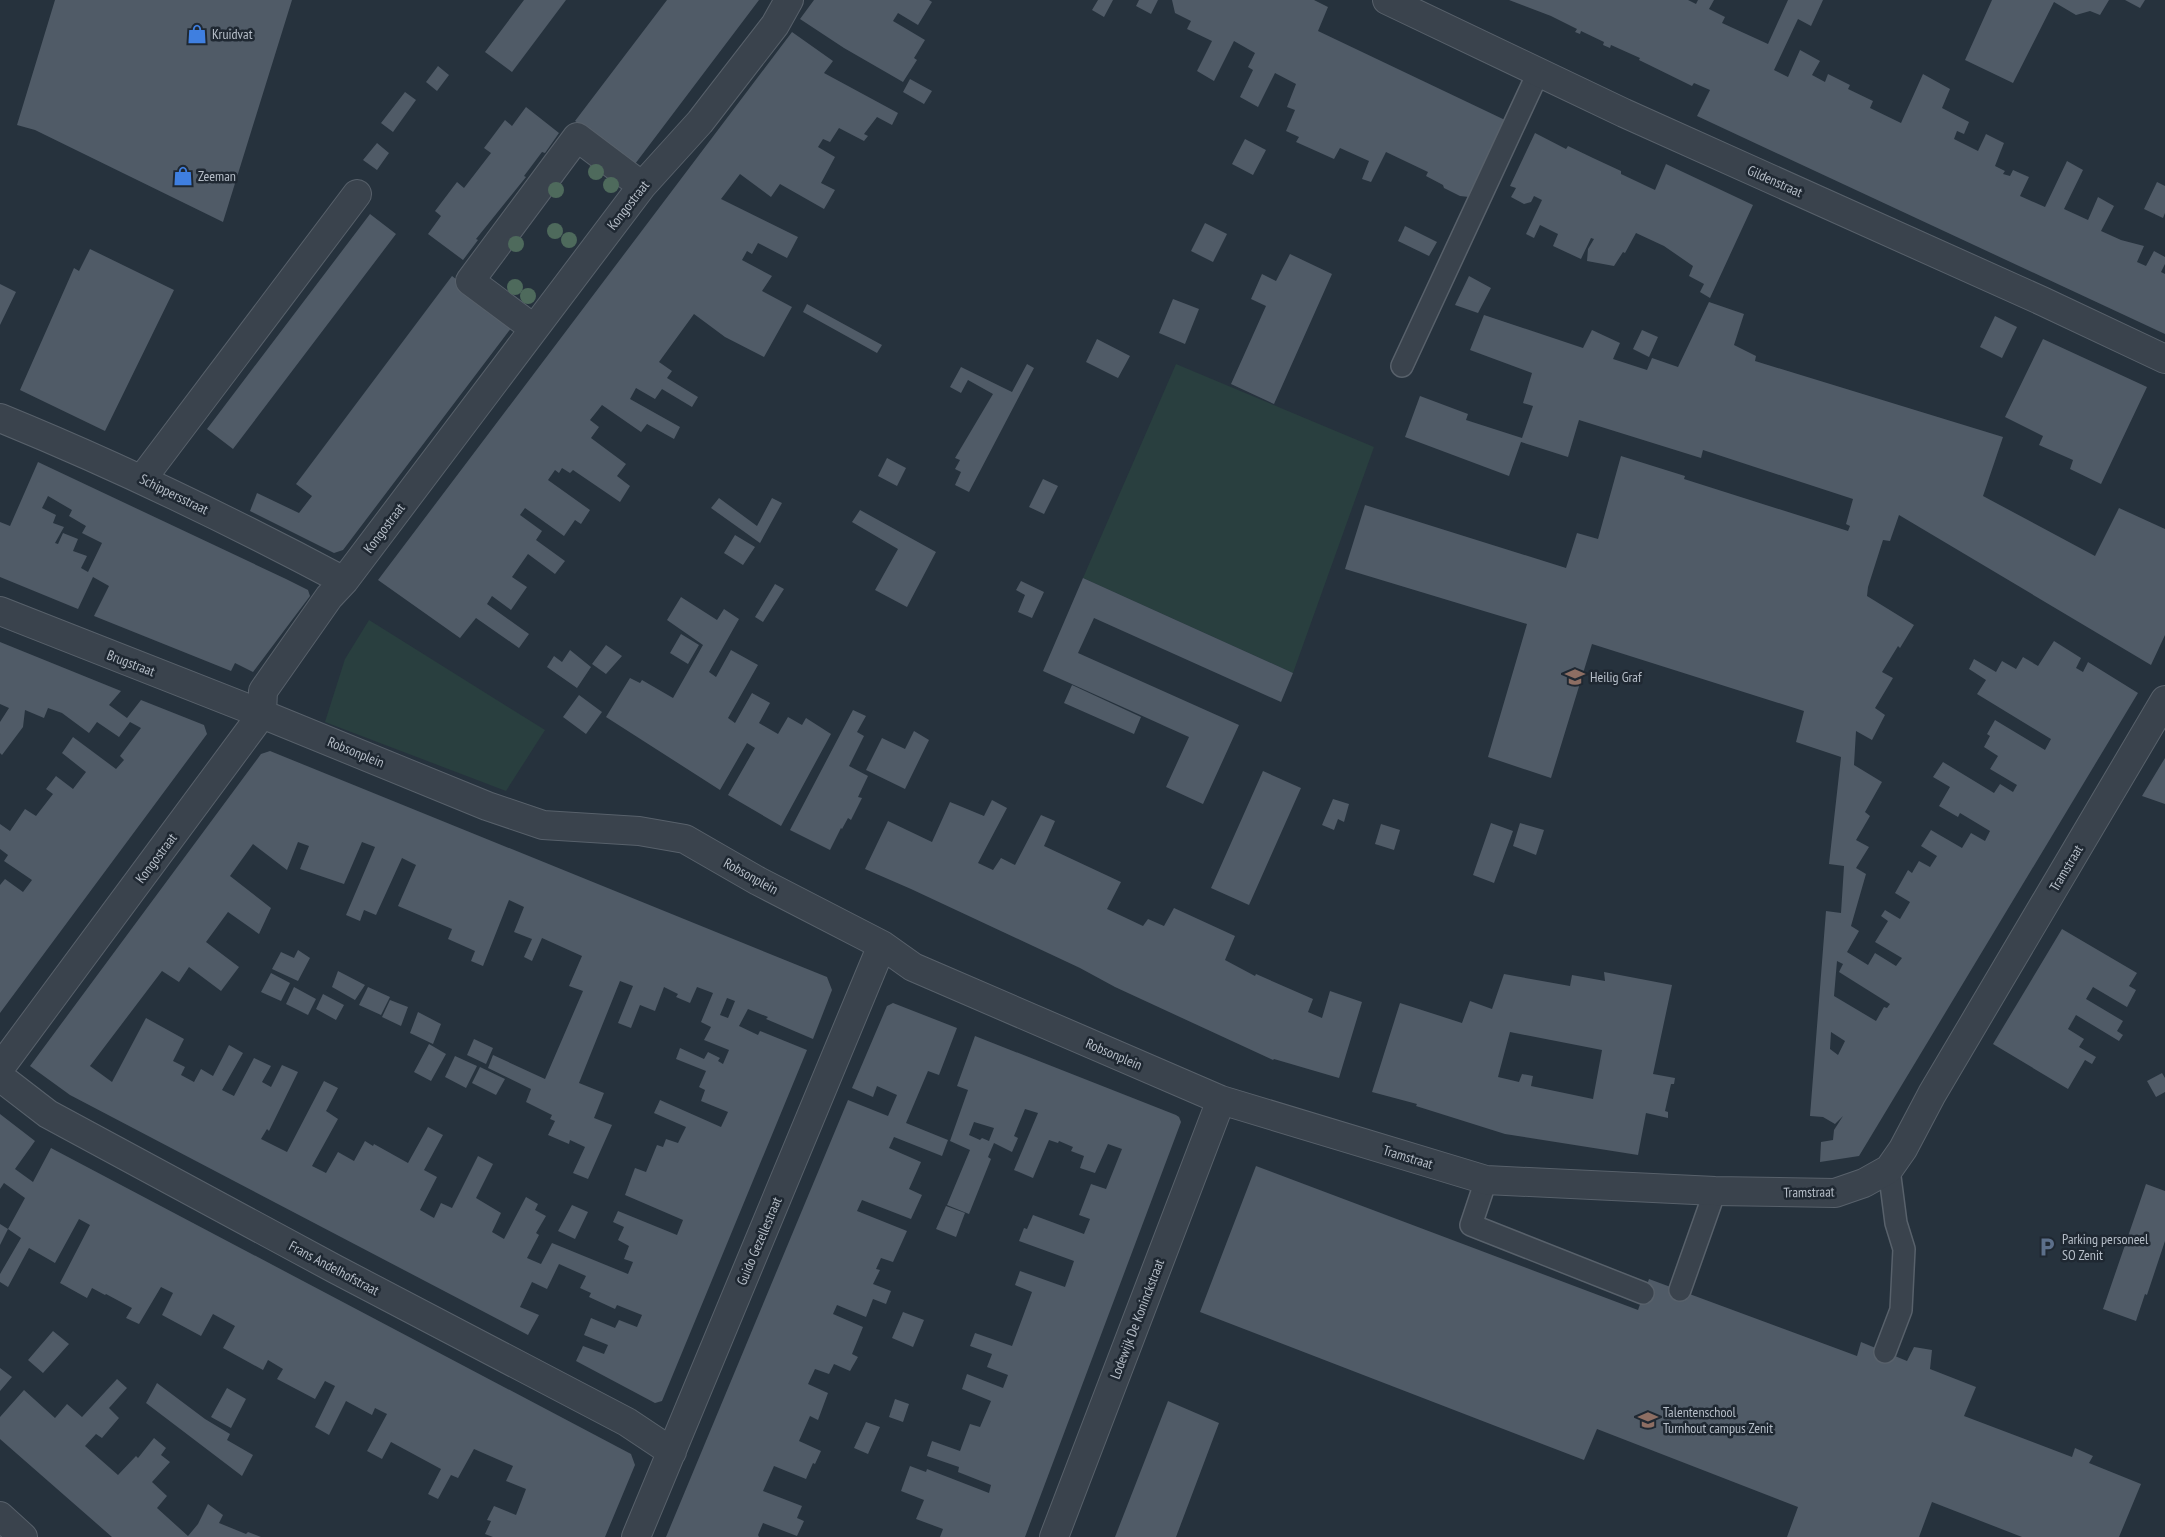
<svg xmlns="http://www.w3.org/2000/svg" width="2165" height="1537" font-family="'PT Sans Narrow',sans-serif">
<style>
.green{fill:#293f3f}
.building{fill:#505b67;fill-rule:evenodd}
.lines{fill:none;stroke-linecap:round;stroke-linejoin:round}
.lane-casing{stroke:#58616b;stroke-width:24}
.street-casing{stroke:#58616b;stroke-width:30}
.lane{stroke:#3a434d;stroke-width:21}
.street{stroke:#3a434d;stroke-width:28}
.tree{fill:#4e6a5c}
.labels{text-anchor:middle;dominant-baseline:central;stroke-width:5;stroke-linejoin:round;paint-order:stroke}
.poi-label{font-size:14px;fill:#b6bec8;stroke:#1f2832;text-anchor:start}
.street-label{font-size:14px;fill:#b6bec8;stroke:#1f2832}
</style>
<rect width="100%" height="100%" fill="#26323d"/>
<path class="green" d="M1176,364L1374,447L1293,673L1083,578Z
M369,620L545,730L506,791L325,722L345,659Z"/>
<path class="building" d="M55,0H292L223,222L35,130L17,125Z
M524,0H566L512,72L485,52Z
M667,0H759L635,164L575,121Z
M814,0H929L932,2L918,25L898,13L893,21L925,40L914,58L917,60L903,82L844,48L800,19Z
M1098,0H1113L1104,17L1092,10Z
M1139,0H1158L1151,14L1136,6Z
M1172,0H1314L1328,7L1318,31L1505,120L1469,197L1460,196L1444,188L1443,185L1426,176L1428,172L1386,152L1371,182L1362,179L1369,161L1340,148L1334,159L1296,142L1299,137L1286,131L1295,110L1287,107L1296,84L1275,73L1258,107L1240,97L1253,70L1248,67L1255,53L1234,41L1214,81L1197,71L1212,41L1187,29L1191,21L1175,13Z
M1509,0H1688L1696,4L1698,0H1714L1709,9L1725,17L1722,23L1768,44L1788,0H1823L1811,26L1798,19L1774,70L1788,77L1800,50L1820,61L1812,75L1825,82L1828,74L1850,85L1848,89L1873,101L1870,108L1901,123L1923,74L1950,89L1942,108L1969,122L1964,134L1957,131L1954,139L1978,151L1986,134L2004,143L1995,166L2005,171L2003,174L2010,176L2013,170L2029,177L2020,196L2045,207L2067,161L2083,170L2064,209L2088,220L2098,197L2114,206L2101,231L2121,240L2144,246L2137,262L2146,266L2154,251L2165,257V264L2161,272L2165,274V334L1697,116L1710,90L1694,83L1692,86L1639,60L1640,58L1611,45L1610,48L1603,45L1604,42L1581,31L1580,34L1575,32L1577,29L1551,16Z
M1992,0H2109L2100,15L2090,11L2076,15L2054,2L2013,83L1965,60Z
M2125,0H2145L2140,8Z
M792,32L833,61L824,73L898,113L892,125L877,117L864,134L868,136L864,141L839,128L830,142L823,139L818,147L835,157L821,183L835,190L824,209L780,184L771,197L740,174L721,199L798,237L787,258L758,243L752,254L747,251L742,260L772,276L762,291L792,307L764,357L725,337L694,314L659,362L672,371L667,378L698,397L692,407L662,389L655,399L636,388L630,399L680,427L674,439L647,424L641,432L602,405L590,420L599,427L591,438L626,464L617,476L630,486L620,502L573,470L570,473L562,468L559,473L555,470L548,480L590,510L581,524L575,520L564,536L525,508L520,515L542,531L536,540L565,561L555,574L528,554L512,577L527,587L511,610L492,596L487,604L529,634L519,648L476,618L460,638L378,580Z
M438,66L449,75L437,91L426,82Z
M910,79L932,91L924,104L903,92Z
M405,92L416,100L393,132L381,123Z
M526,107L559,133L545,153L542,152L524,176L526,177L476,239L478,240L463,260L428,234L441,216L435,211L457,182L464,188L491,153L484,148L505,120L512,126Z
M1535,133L1566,149L1568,146L1593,158L1621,171V174L1655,190L1666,164L1753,205L1710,298L1700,292L1704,284L1689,276L1693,266L1664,246L1636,233L1625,253L1623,252L1614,266L1587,261L1588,249L1594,239L1591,238L1581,259L1553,246L1558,234L1540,225L1534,238L1526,234L1542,200L1534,196L1531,202L1524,204L1511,197L1516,188L1510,186Z
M1245,139L1266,150L1253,175L1232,164Z
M377,143L389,153L377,170L363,160Z
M2157,182L2165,186V213L2163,218L2144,209Z
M370,214L396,234L233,449L207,429Z
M1205,223L1227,234L1213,262L1191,251Z
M1405,226L1437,242L1429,256L1398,241Z
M90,249L174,290L105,431L20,390L74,268L79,271Z
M1290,254L1332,274L1274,404L1231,384L1266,306L1251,299L1262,274L1276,281Z
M452,276L515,323L343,550L334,553L250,511L257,493L299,513L312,496L296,484Z
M1469,276L1491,288L1478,313L1455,305Z
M0,284L16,292L0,325Z
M1173,299L1199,309L1185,344L1159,333Z
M1709,302L1744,314L1734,345L1756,356L1755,361L2003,437L1983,496L2095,556L2119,508L2165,529V635L2151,665L1899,515L1890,541L1883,540L1868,587L1867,596L1914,625L1900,648L1898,646L1882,672L1893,678L1875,708L1885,715L1872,740L1856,731L1854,765L1882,782L1865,812L1870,816L1856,840L1869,847L1856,868L1866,874L1851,926L1859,931L1847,952L1868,965L1875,953L1896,966L1902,958L1875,942L1888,921L1881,916L1885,910L1900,919L1910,902L1895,893L1908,870L1912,873L1919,861L1930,867L1937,856L1921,846L1931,830L1962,848L1971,833L1985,841L1990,831L1960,813L1958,817L1939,806L1950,787L1933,777L1943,762L1994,793L2000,784L2013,792L2017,785L1990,769L1998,756L1984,747L1990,736L1987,734L1995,720L2045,750L2051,739L1977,694L1986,680L1969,669L1974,659L1996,672L2002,661L2016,669L2023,657L2038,666L2054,641L2081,658L2076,668L2083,672L2088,662L2138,693L1859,1156L1820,1162L1821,1142L1833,1140L1834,1130L1843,1116L1835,1124L1823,1117L1810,1116L1826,911L1841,913L1844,866L1829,864L1841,757L1796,742L1804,711L1592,644L1551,778L1488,757L1527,624L1345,569L1365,505L1566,568L1577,533L1598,539L1621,456L1685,476L1684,479L1848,531L1850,526L1846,524L1853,499L1703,450L1701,458L1579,420L1568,457L1521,442L1509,476L1405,437L1420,396L1468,414L1466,420L1522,438L1533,406L1523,403L1532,373L1470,350L1484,315L1583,348L1592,330L1620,343L1613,359L1647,370L1652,358L1678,367ZM1837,961L1843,964L1839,972L1890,1004L1887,1008L1884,1007L1876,1021L1834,996ZM1831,1032L1845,1041L1838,1055L1830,1049Z
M807,304L882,345L877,353L803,312Z
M1995,316L2017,327L2002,358L1980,347Z
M1642,330L1658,337L1649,357L1633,349Z
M1097,339L1130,356L1118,378L1086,362Z
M2043,339L2147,387L2101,484L2070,469L2073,460L2039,445L2043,436L2005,417Z
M1027,364L1034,368L969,492L955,485L961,472L955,469L960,460L955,458L993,394L968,380L961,393L950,387L961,367L1012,392Z
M887,458L906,468L897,486L878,476Z
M38,462L286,579L308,590L310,596L253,672L235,663L231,671L94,616L109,586L93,577L78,609L0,577V522L10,526ZM48,496L72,510L69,516L86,526L82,533L102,543L88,572L81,568L87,556L73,551L78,539L63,533L58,544L55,543L64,527L53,523L56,515L42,508Z
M1043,479L1058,486L1044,514L1029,507Z
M719,498L757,526L772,498L782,503L760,543L711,508Z
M860,510L936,552L907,607L875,590L898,549L852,522Z
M735,535L755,547L743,565L724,553Z
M1083,578L1293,673L1281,702L1094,618L1078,653L1239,725L1203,804L1166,787L1189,737L1043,671Z
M1021,581L1044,592L1032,618L1018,612L1025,595L1016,590Z
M775,584L784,589L763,622L755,617Z
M681,597L717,620L724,609L739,619L709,672L716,677L731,650L758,665L728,718L735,723L752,693L770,703L759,723L778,734L788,717L802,725L806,718L831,734L781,826L728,795L755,748L747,743L720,790L606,717L630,678L640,683L642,680L673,698L703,645L667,620Z
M681,634L699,645L688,664L670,653Z
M0,642L121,691L109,705L127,718L141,700L204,725L207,734L0,1013V885L5,879L23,892L32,880L4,861L8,855L0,849V824L10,831L25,809L36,816L53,794L46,789L56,776L73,789L86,772L62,753L73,737L116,769L124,760L120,756L141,728L130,722L119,737L97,722L89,733L62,713L48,708L44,718L25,710L23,727L2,755L0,753V722L9,708L0,704Z
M606,645L622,656L606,674L592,664Z
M570,650L591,667L577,688L547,667L554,656L562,662Z
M1072,685L1141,717L1134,734L1064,703Z
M579,695L602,712L586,734L563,717Z
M853,710L866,716L857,732L864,736L849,766L868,776L858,797L862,798L851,820L848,818L842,829L841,828L830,850L790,830Z
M914,731L929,740L905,789L866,770L882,738L905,749Z
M270,751L827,977L832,990L813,1039L766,1019L768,1017L748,1009L739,1026L758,1035L760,1031L807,1050L662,1401L655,1403L576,1361L583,1346L604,1354L608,1345L584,1335L591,1318L615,1328L619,1320L637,1327L642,1315L617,1305L615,1309L589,1297L591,1293L580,1288L586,1276L559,1264L547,1289L532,1282L520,1307L539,1315L528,1335L70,1095L30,1066L261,754ZM298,842L309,846L300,869L344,884L362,842L375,847L346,915L360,921L364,910L376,915L402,858L416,865L398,906L452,929L448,939L475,951L471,961L483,966L509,900L524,907L514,932L532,939L524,957L532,961L542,938L582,956L569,986L583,991L545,1079L493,1055L488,1068L531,1089L526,1102L552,1115L550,1119L555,1121L548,1135L569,1144L570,1140L585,1147L573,1173L588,1179L612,1125L594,1118L604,1093L579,1083L620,981L633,986L618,1023L631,1028L640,1005L655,1011L664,987L678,994L676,997L690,1003L697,987L713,993L701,1022L711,1027L704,1040L729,1050L723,1064L718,1061L720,1058L708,1052L704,1059L680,1048L676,1059L706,1071L699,1087L705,1090L701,1101L728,1112L721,1127L660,1100L654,1113L686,1127L678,1143L666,1139L663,1147L657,1145L646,1172L635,1168L625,1195L683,1220L677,1235L618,1211L613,1222L624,1227L618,1240L629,1246L624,1259L633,1262L628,1274L552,1243L541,1264L527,1258L539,1235L536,1233L546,1216L535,1210L538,1204L526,1197L504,1239L492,1232L501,1213L476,1198L493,1164L478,1156L452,1208L441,1203L434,1218L420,1210L437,1177L424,1170L443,1135L428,1127L408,1163L374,1144L373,1146L365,1141L354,1161L338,1152L326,1173L312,1166L338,1119L326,1111L338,1088L324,1081L287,1152L261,1139L267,1129L269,1131L298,1072L282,1065L271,1087L262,1082L271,1066L254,1058L234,1096L222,1090L243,1053L229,1045L213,1076L201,1069L194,1082L181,1075L185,1067L173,1061L184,1039L146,1018L112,1082L90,1066L162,971L179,982L189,967L221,991L239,967L206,942L228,912L259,934L271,908L230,876L253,844L287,870ZM727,998L735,1001L728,1018L720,1015Z
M2165,758V804L2142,796Z
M1263,771L1301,788L1249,905L1211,888Z
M1333,799L1349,804L1344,822L1338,819L1334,830L1322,825Z
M992,800L1007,808L978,863L993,870L1001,858L1015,865L1041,815L1055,821L1044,846L1121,882L1107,909L1143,926L1148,919L1164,926L1174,908L1235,936L1225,960L1255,976L1256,974L1313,999L1308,1012L1322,1018L1330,991L1362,1002L1339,1078L1274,1059L1273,1060L1115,987L1080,968L911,889L865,869L888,821L932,842L950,802L984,816Z
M1491,823L1513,831L1494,883L1473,875Z
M1520,823L1544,830L1536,855L1513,846Z
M1381,824L1400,830L1394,850L1375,844Z
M2062,929L2137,973L2129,986L2136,990L2127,1007L2093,987L2086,999L2123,1021L2117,1031L2123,1035L2119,1041L2076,1015L2068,1029L2084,1039L2079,1047L2096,1057L2092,1064L2085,1060L2068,1089L1993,1044Z
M298,950L310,958L298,981L272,969L281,952L294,958Z
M338,971L365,985L355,1000L332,987Z
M1604,972L1672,985L1653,1074L1675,1078L1674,1084H1671L1665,1111L1668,1112V1118L1646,1113L1638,1155L1505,1134L1416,1106L1417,1104L1372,1092L1400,1003L1462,1023L1470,1001L1492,1009L1504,974L1570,986L1572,975L1605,981ZM1510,1032L1602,1050L1593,1099L1531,1086L1533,1076L1522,1074L1519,1082L1498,1077Z
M271,973L290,983L281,1001L261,992Z
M294,987L316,999L308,1015L286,1004Z
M368,987L390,997L381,1015L359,1005Z
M323,994L344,1005L336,1020L316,1009Z
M390,1000L408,1007L401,1026L382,1017Z
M893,1003L957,1028L939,1075L928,1071L906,1123L948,1140L942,1156L894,1137L889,1148L921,1162L909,1189L922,1195L911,1219L862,1200L857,1211L907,1231L893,1262L881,1258L876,1269L880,1270L873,1284L891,1291L886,1304L873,1299L866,1317L837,1305L833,1314L863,1327L852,1354L858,1357L850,1371L834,1364L829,1374L815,1369L808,1384L828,1393L818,1420L810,1416L799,1441L821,1451L815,1464L813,1463L806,1479L774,1466L763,1491L802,1506L797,1518L804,1521L797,1536L763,1523L758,1535L759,1537H666L848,1100L888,1116L897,1095L877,1086L873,1097L852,1088L887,1006Z
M418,1012L441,1024L433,1044L410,1033Z
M975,1036L1176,1115L1179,1117L1181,1122L1025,1537H940L943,1529L916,1519L924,1500L901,1491L910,1466L926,1472L927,1469L989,1493L991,1485L958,1472L959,1467L927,1456L932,1441L960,1451L970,1424L980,1427L991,1401L962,1389L967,1374L1003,1388L1008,1375L987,1367L992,1354L970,1346L975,1333L1012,1346L1032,1292L1015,1285L1020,1271L1065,1287L1074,1261L1019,1241L1024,1228L1027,1229L1033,1215L1084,1234L1090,1219L1079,1215L1091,1184L1106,1189L1122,1149L1108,1144L1095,1173L1080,1168L1084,1156L1071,1151L1073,1147L1059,1141L1058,1143L1049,1140L1033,1178L1014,1170L1038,1113L1025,1109L1014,1136L1018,1138L1012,1152L994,1143L988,1157L991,1159L969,1214L947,1205L970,1150L950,1141L968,1090L957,1086ZM974,1122L994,1128L989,1141L982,1138L980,1140L969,1135Z
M474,1039L493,1048L486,1064L467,1055Z
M429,1044L446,1054L431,1081L414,1072Z
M455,1056L477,1066L466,1088L445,1077Z
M480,1067L505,1079L496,1095L472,1083Z
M2162,1073L2165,1078V1092L2156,1097L2147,1081Z
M0,1114L35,1141L15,1169L33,1182L51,1148L631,1454L635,1465L605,1537H493L485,1534L491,1521L487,1520L494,1506L516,1515L526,1489L506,1481L513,1466L474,1449L458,1478L451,1475L438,1499L428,1494L441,1469L391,1442L382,1459L367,1451L387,1414L375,1408L372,1415L346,1401L329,1435L315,1427L335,1386L325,1381L315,1399L277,1379L283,1369L268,1360L263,1370L223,1348L235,1326L213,1314L201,1336L162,1315L173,1293L161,1287L139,1324L126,1318L132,1308L106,1294L105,1295L92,1288L87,1298L60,1283L90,1225L79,1219L55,1263L29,1248L8,1287L0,1282V1274L21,1238L8,1229L25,1198L4,1183L0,1189Z
M1256,1166L1638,1310L1649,1279L1857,1356L1861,1342L1907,1361L1914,1347L1932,1350L1930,1369L1976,1387L1964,1416L2072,1457L2075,1448L2093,1456L2089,1463L2141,1484L2119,1537H2022L1932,1502L1919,1537H1787L1798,1507L1597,1429L1584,1460L1200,1312Z
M2146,1184L2165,1191V1241L2147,1295L2145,1294L2136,1321L2103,1309Z
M572,1205L588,1212L575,1239L558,1231Z
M946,1206L965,1213L956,1237L936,1229Z
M0,1224L8,1229L0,1245Z
M903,1312L924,1320L913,1347L892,1338Z
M53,1331L69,1344L43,1373L28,1360Z
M0,1368L12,1377L0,1391Z
M117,1379L127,1388L109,1408L119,1418L102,1438L96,1434L85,1446L118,1475L136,1456L138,1458L154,1438L166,1448L161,1455L170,1462L152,1482L167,1496L157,1508L188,1536L198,1524L208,1504L223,1515L219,1523L246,1534L248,1532L261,1537H112L0,1439V1417L24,1390L55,1418L67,1404L82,1417Z
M157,1383L205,1419L230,1434L227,1440L253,1455L242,1476L146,1403Z
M227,1388L246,1399L231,1428L211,1417Z
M895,1399L909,1404L903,1422L889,1417Z
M1168,1401L1219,1423L1176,1537H1115Z
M866,1422L880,1427L868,1454L854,1448Z"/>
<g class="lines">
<defs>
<path id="lane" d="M1402,366L1538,73
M1486,1180L1471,1225L1643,1293
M1680,1290L1715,1191
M1885,1352L1901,1310L1904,1249L1896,1223L1889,1169"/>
<path id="street" d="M1387,0L1624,113L2042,301L2165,359
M533,328L470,281L577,137L642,186
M0,418C118,466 231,521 344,581
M142,479L357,194
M0,611L262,714L487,806L543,825L639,831L685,839L758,881L882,945L913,967L1221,1100L1486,1180L1715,1191L1835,1193L1864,1183L1889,1169L1903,1149L1932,1094L2165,700
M0,1068L262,714L263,691L329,597L344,581L642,186L700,122L775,25L789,0
M0,1077L48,1114L335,1269L627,1422L672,1452
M0,1516L23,1537
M636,1537L882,945
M1054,1537L1221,1100"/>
</defs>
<use href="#lane" class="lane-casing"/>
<use href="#street" class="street-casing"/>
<use href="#lane" class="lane"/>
<use href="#street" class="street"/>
</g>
<g class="tree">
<circle cx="596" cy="172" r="8"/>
<circle cx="611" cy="185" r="8"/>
<circle cx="556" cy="190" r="8"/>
<circle cx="555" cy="231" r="8"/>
<circle cx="569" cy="240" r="8"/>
<circle cx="516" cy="244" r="8"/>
<circle cx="515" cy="287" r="8"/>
<circle cx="528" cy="296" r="8"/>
</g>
<defs>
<symbol id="shop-bare" viewBox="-9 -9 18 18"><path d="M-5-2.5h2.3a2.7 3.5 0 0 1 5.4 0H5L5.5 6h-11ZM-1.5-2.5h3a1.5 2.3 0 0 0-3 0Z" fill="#3f7fe0" stroke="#1f2832" stroke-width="2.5" paint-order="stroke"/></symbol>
<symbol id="school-bare" viewBox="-9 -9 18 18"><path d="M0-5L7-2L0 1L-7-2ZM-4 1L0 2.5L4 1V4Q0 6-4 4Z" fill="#8d6e63" stroke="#1f2832" stroke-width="2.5" paint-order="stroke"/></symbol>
<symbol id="parking-bare" viewBox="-9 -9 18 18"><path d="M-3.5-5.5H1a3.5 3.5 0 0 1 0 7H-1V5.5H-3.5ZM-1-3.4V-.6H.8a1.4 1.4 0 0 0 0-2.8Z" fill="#5c6f8a" stroke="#1f2832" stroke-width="2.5" paint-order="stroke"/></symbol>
</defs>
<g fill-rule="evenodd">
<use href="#shop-bare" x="183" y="20" width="28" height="28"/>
<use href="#shop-bare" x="169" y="162" width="28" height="28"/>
<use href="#school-bare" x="1561" y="663" width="28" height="28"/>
<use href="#parking-bare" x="2033" y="1233" width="28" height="28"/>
<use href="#school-bare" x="1634" y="1406" width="28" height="28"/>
</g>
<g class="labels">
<g class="poi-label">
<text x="212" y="34">Kruidvat</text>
<text x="198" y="176">Zeeman</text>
<text x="1590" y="677">Heilig Graf</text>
<text x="2062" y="1239">Parking personeel<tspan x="2062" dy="16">SO Zenit</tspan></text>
<text x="1663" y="1412">Talentenschool<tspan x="1663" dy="16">Turnhout campus Zenit</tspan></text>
</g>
<g class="street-label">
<text transform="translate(1775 181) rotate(24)">Gildenstraat</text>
<text transform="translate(628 205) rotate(-52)">Kongostraat</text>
<text transform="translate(174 494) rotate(26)">Schippersstraat</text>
<text transform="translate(384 528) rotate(-53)">Kongostraat</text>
<text transform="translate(131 663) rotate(21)">Brugstraat</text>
<text transform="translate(356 752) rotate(22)">Robsonplein</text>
<text transform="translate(156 858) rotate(-53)">Kongostraat</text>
<text transform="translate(2066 868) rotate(-59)">Tramstraat</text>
<text transform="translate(751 876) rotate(29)">Robsonplein</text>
<text transform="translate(1114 1054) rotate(23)">Robsonplein</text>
<text transform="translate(1408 1157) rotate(17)">Tramstraat</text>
<text transform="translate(1809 1192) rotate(-1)">Tramstraat</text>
<text transform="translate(759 1241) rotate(-67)">Guido Gezellestraat</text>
<text transform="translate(334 1268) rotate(28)">Frans Andelhofstraat</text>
<text transform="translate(1137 1319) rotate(-69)">Lodewijk De Koninckstraat</text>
</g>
</g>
</svg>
